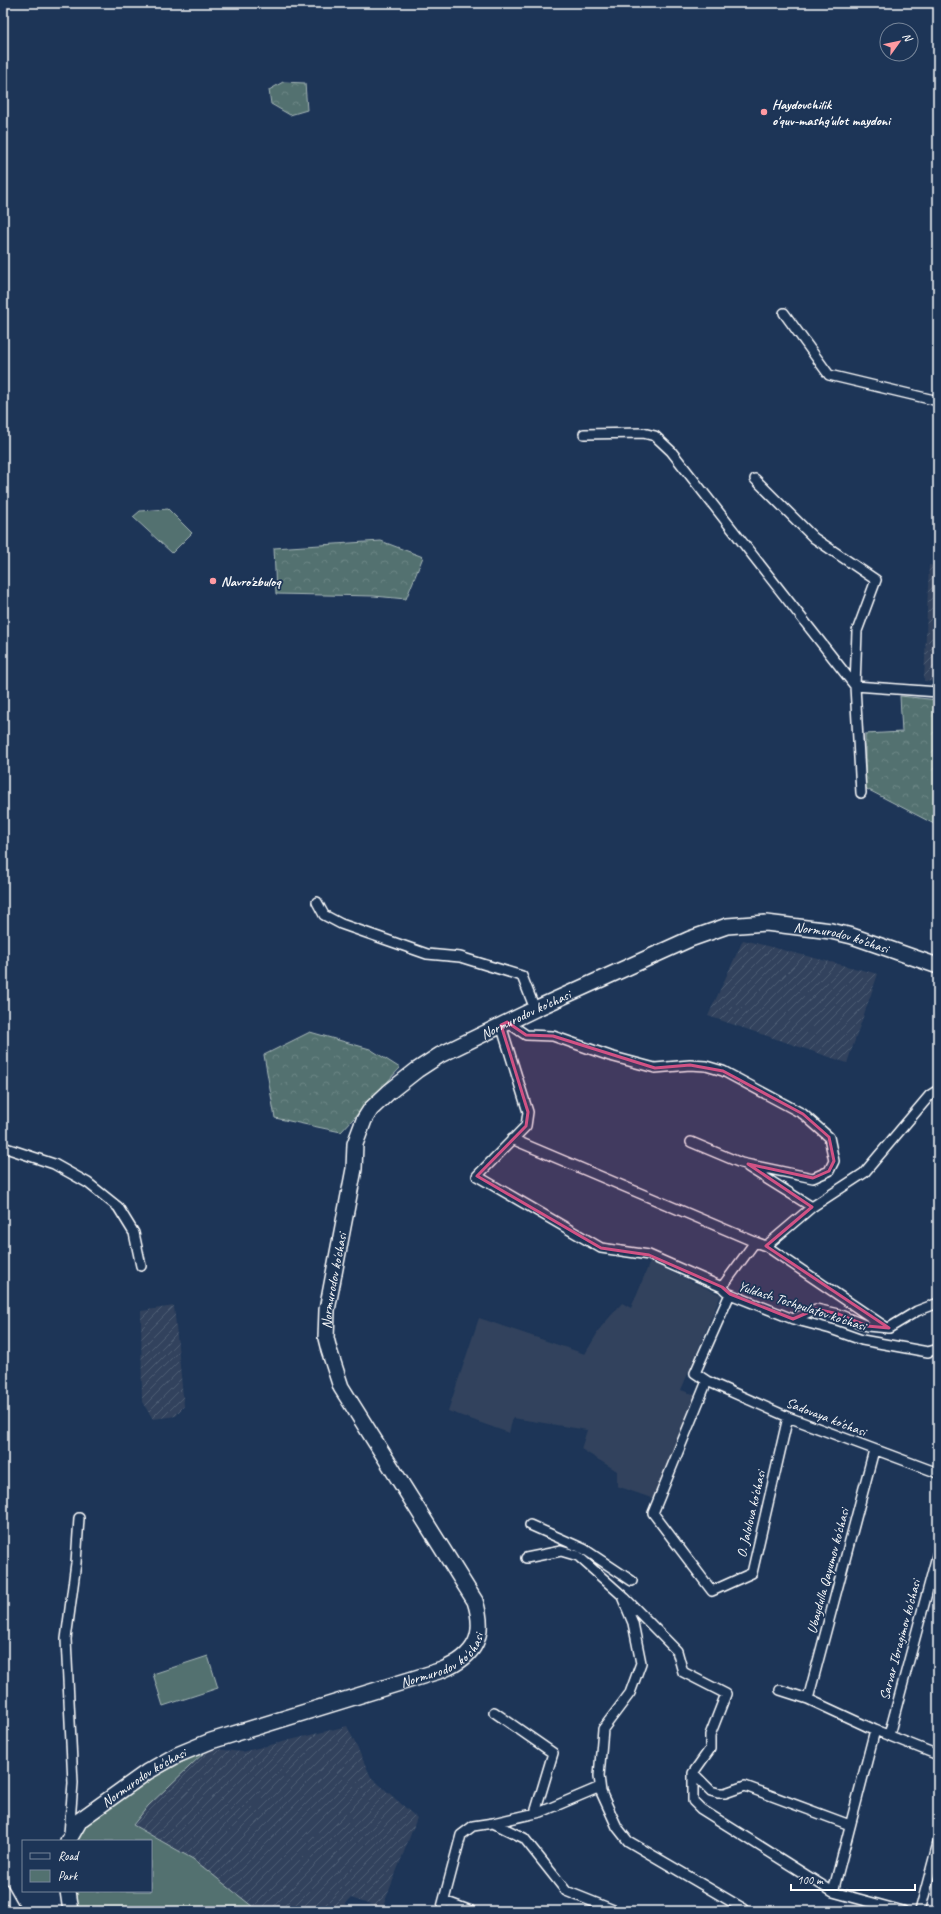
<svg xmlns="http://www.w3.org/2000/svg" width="941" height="1914" font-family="Caveat,sans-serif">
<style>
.built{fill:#31425d}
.industrial{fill:url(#industrial-furrows)}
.green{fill:#527170;stroke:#a8b8b8}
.forest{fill:url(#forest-crowns);stroke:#a8b8b8}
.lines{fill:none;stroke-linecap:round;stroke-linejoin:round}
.minor-casing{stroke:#fff;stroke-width:12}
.primary-casing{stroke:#fff;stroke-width:18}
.minor{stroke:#1d3557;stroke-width:9}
.primary{stroke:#1d3557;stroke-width:15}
.marked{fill:#d15284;fill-opacity:0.2;stroke:#d15284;stroke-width:3;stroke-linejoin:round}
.poi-dot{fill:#ff9aa2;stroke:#1d3557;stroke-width:1.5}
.labels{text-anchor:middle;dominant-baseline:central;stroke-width:3.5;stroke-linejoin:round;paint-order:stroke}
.poi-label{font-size:14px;font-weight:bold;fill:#fff;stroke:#1d3557;text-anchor:start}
.street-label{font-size:14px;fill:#fff;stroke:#1d3557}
</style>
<defs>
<pattern id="industrial-furrows" width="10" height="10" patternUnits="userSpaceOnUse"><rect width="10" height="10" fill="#31425d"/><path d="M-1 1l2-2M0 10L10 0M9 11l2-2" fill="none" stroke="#505e75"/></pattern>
<pattern id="forest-crowns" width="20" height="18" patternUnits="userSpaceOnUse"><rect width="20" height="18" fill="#527170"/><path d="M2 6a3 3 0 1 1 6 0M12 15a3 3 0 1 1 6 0" fill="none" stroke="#6c8685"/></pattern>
</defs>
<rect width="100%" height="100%" fill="#1d3557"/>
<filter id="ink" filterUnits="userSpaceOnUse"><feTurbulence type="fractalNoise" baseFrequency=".025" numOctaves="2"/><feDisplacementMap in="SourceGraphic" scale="8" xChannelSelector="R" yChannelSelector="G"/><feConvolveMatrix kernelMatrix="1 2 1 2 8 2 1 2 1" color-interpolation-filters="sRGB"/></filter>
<g filter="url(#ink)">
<path class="built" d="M650,1262L721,1295L681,1390L695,1395L654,1499L617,1486V1471L581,1449L587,1430L513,1418L509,1433L448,1411L479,1318L585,1354L601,1327L622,1303L631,1308Z"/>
<path class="industrial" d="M929,565L938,566V682L924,681Z
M743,940L878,974L847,1063L708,1016Z
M174,1306L184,1406L176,1416L153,1419L142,1402L141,1311Z
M347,1726L371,1777L417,1818L382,1909L351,1898L339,1911H258L193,1859L133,1825L148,1806L209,1748L242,1752Z"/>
<path class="green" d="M168,509L192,533L172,553L133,517L140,511Z
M208,1656L218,1688L163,1706L153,1674Z
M209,1748L148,1806L133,1825L193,1859L258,1911H75L72,1891H151V1841H74L89,1821L143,1783Z"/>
<path class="forest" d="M283,82L305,83L307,110L290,115L271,104L269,90Z
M381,541L423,557L406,599L374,596L276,594L274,548Z
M900,696L938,700V826L865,788V734L902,732Z
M310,1032L370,1049L400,1068L341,1132L275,1118L264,1055Z"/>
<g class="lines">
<defs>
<path id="minor" d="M784,313L829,375L938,401
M584,434L643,433L655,436L671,451L855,686L861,793
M755,479L814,538L876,580L857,631L855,686L938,692
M317,902L324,915L341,924L427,954L460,957L522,976L535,1009
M507,1022L526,1035L553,1036L610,1056L655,1068L690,1065L706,1066L723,1071L803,1114L829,1137L834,1161L829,1171L813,1178L741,1163L691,1142
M501,1025L528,1112L526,1126L477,1176L601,1248L649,1255L722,1287
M512,1139L755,1242
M3,1147L54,1164L88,1183L118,1207L134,1233L141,1266
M748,1167L812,1207
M766,1246L887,1328
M726,1291L722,1287L755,1242L766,1246L812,1207L864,1173L930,1095L938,1090
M793,1319L816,1309L838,1314L867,1326L889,1328L917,1311L938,1303
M707,1381L788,1417L938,1473
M788,1417L752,1573L712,1591L653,1513L707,1381L695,1373L730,1294L793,1319L831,1329L862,1340L928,1352L938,1349
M530,1525L584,1549L632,1581
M526,1558L561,1551L578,1556L625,1598L677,1651L683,1672L726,1694L710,1735V1749L693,1773V1801L701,1809L833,1892
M623,1599L633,1623L641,1663L630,1693L603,1729L599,1776L601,1792L617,1827L628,1841L744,1909
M780,1690L808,1699L875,1730L938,1755
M808,1699L874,1450
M494,1712L553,1753L535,1813
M875,1730L833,1892L903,1911
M889,1735L938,1552
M693,1773L711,1791L718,1793H725L745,1786L850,1825
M493,1823L541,1812L600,1787
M69,1834L73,1783L66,1639L76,1563L79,1518
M3,1888L16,1911
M444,1901L471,1911
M441,1911L461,1835L473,1826L493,1823L524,1838L566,1891L616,1911
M920,1911L938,1843"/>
<g id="primary">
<path id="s1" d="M68,1841L80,1820L147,1772L177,1755L211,1741L442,1670C476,1656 486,1635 475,1601L341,1387L329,1350L326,1338L327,1310L354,1169L355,1144L364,1120L371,1109L389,1092L417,1070L440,1055L535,1009L690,939L727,926L766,923L831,931L852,936L938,966"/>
<path d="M68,1891L71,1911"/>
</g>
</defs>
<use href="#minor" class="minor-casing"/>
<use href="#primary" class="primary-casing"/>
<use href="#minor" class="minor"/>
<use href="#primary" class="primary"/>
</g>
</g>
<path class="marked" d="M507,1022L526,1035L553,1036L655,1068L690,1065L723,1071L803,1114L829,1137L834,1161L829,1171L813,1178L748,1164L812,1207L766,1246L889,1328L867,1326L838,1314L816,1309L793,1319L730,1294L722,1287L649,1255L601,1248L477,1176L526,1126L528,1112L501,1025Z"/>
<g class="poi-dot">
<circle cx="764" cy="112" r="4"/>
<circle cx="213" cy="581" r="4"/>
</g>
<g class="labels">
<g class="poi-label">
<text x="772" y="104">Haydovchilik<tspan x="772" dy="16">o'quv-mashg'ulot maydoni</tspan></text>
<text x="221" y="581">Navro'zbuloq</text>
</g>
<g class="street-label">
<text stroke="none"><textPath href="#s1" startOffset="1564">Normurodov ko'chasi</textPath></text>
<text stroke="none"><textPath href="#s1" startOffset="1228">Normurodov ko'chasi</textPath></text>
<text stroke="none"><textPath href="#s1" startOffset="868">Normurodov ko'chasi</textPath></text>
<text transform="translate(802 1306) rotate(18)">Yuldash Toshpulatov ko'chasi</text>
<text transform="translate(826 1417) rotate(21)">Sadovaya ko'chasi</text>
<text transform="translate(751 1514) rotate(-77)">O. Jalolova ko'chasi</text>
<text transform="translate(828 1571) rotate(-75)">Ubaydulla Qayumov ko'chasi</text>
<text transform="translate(900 1640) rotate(-75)">Sarvar Ibragimov ko'chasi</text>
<text stroke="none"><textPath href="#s1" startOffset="425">Normurodov ko'chasi</textPath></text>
<text stroke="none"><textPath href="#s1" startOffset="101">Normurodov ko'chasi</textPath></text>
</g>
</g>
<rect width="941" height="1914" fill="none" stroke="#1d3557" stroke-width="16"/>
<rect x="8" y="8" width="925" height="1898" fill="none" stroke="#fff" stroke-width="1.5" filter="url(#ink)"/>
<rect x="22" y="1840" width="130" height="52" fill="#1d3557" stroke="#77869a"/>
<rect x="30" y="1853" width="20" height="6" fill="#1d3557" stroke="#77869a"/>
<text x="58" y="1860" font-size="12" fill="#ffffff">Road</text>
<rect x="30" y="1870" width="20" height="12" fill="#527170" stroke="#77869a"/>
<text x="58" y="1880" font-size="12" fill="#ffffff">Park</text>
<g transform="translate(899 42) rotate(57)"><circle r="19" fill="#1d3557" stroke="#77869a"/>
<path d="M0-3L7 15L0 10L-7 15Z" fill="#ff9aa2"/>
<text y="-6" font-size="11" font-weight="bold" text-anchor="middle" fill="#ffffff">N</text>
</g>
<path d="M791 1884v6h124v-6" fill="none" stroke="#ffffff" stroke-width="2"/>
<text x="797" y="1884" font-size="12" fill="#ffffff" stroke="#1d3557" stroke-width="3" paint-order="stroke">100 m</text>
</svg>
